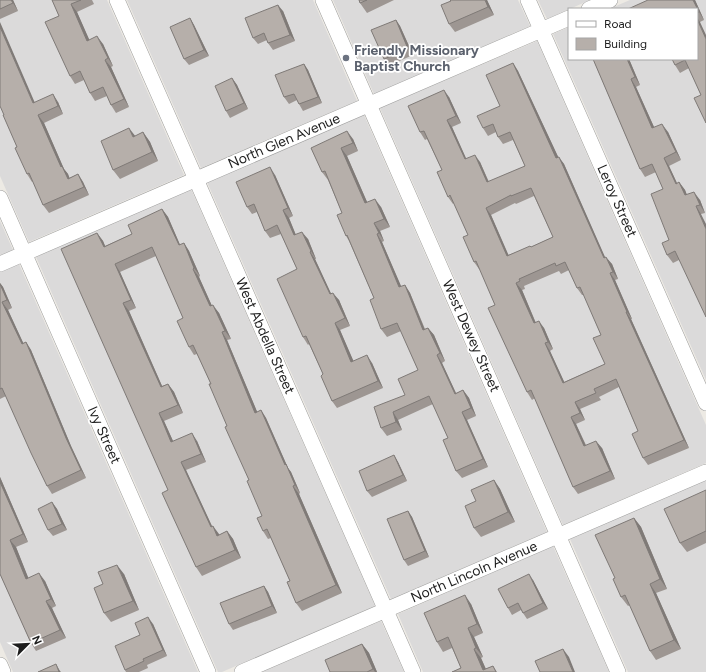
<svg xmlns="http://www.w3.org/2000/svg" width="706" height="672" font-family="Figtree,sans-serif">
<style>
.residential{fill:#dbdada}
.lines{fill:none;stroke-linecap:round;stroke-linejoin:round}
.minor-casing{stroke:#9e9e9e;stroke-width:16}
.minor{stroke:#fff;stroke-width:15}
.wall{fill:#9d9692;fill-rule:evenodd}
.shaded-wall{fill:#7f7a77}
.building{fill:#b6afaa;stroke:#7f7a77;fill-rule:evenodd}
.worship-dot{fill:#6b7280;stroke:#fff;stroke-width:1.5}
.labels{text-anchor:middle;dominant-baseline:central;stroke-width:3.5;stroke-linejoin:round;paint-order:stroke}
.worship-label{font-size:14px;font-weight:bold;fill:#5b616d;stroke:#fff;text-anchor:start}
.street-label{font-size:14px;fill:#1d1d1d;stroke:#fff}
</style>
<rect width="100%" height="100%" fill="#edeae4"/>
<path class="residential" d="M0,0H107L184,175L29,242L0,176Z
M127,0H313L357,101L201,168Z
M333,0H518L530,26L374,94Z
M538,0H590L547,19Z
M630,0H706V380L553,34L569,27V59H697V9H609Z
M537,41L706,425V463L563,525L380,108Z
M364,115L547,532L391,599L207,182Z
M191,189L375,606L222,672H218L36,257Z
M0,221L13,250L0,255Z
M19,264L198,672H13L0,642V272Z
M706,480V672H628L570,539Z
M553,546L609,672H423L398,614Z
M381,621L404,672H262Z"/>
<g class="lines">
<defs>
<path id="minor" d="M117,0L413,672
M323,0L618,672
M528,0L706,403
M589,9L610,0
M0,198L208,672
M0,264L569,18
M0,665L3,672
M242,672L706,472"/>
</defs>
<use href="#minor" class="minor-casing"/>
<use href="#minor" class="minor"/>
</g>
<path class="wall" d="M0,0H13L18,11L0,19Z
M52,0H92L94,4L77,12L89,40L103,44L113,66L111,67L129,107L116,113L111,105L107,96L95,101L90,93L84,80L75,84L70,76L59,16Z
M359,0H394L367,13L360,3Z
M487,0L494,15L455,32L449,24Z
M648,0H695L704,20L700,22L701,95L689,68L680,73L675,65L672,59H697V9Z
M283,11L295,41L273,50L268,43L267,40L258,44L253,38Z
M190,18L194,25L209,56L189,65L184,59Z
M396,20L400,26L413,55L388,66L384,59Z
M593,59H629L640,85L636,87L654,127L668,132L681,160L669,166L677,183L679,182L685,190L687,195L700,200L705,213L701,214L679,260L673,263L667,255L669,240L663,189L656,172L645,177L640,169Z
M513,63L518,71L558,157L564,164L605,258L612,264L618,279L615,280L632,319H631L689,448L648,465L643,458L638,431L619,387L599,397L601,400L580,409L585,420L576,424L586,445L602,448L615,479L578,494L573,487L535,398L532,400L527,392L495,305L480,269H479L474,262L468,235L454,203L453,204L448,197L442,170L427,139L425,140L420,132L449,97L461,123L452,127L466,159L480,162L489,182L525,166L513,140L503,144L498,137L496,132L488,136L483,128L500,106ZM534,196L553,237L531,247L508,255L491,215L515,203L516,204ZM569,270L577,288L582,295H584L601,335L605,364L564,382L550,351L553,349L544,328L536,323L522,290L525,289L524,286L559,271L561,274Z
M304,64L308,70L322,103L303,111L299,104L297,100L289,104L284,97Z
M232,78L237,85L248,109L230,118L226,111Z
M34,102H58L63,114L44,123L64,169L68,174L69,178L78,174L83,182L89,195L49,213L43,205L33,181L32,182L27,174L17,147L4,115Z
M143,132L150,142L158,161L120,179L113,170L135,137Z
M353,139L358,151L347,156L367,202L381,207L390,227L380,231L384,241L382,242L401,287L405,285L410,293L425,329L428,328L434,335L445,361L442,363L456,393L463,390L469,398L476,416L467,420L488,467L462,478L456,471L448,438L433,404L398,420L402,430L387,436L381,428L405,395L418,370L401,331L387,337L381,329L374,298L349,241L346,236L342,213L328,180L322,172L311,148Z
M275,175L293,216L289,218L296,235L308,239L316,259H315L331,294L339,300L350,326L340,330L353,361L372,363L383,388L337,408L332,401L323,374L309,344L308,345L303,337L297,269L281,234L270,238L265,231L257,212L252,214L247,207Z
M162,209L168,217L180,245L184,243L189,251L200,276L199,277L212,306L219,313L231,339L227,340L257,412L261,410L266,418L288,468L291,472L300,493L299,494L342,593L302,611L296,603L290,581L271,538L268,539L263,531L262,516L249,480L227,426L211,384L197,354L194,355L189,347L183,318L156,256L120,272L136,308L129,311L162,386L168,384L174,392L183,413L164,421L173,441H197L206,462L186,470L212,526L219,535L227,531L233,539L241,558L202,576L196,567L168,490L97,233L103,241L105,246L132,234Z
M0,283L3,287L12,308L8,310L23,343L26,342L31,350L71,446L86,478L52,494L47,486L6,396L0,399Z
M394,455L398,462L407,481L372,497L367,491Z
M0,477L28,542L16,547L28,578L45,581L56,606L52,608L66,638L36,651L31,643L0,574Z
M494,480L500,489L515,522L481,537L474,528L476,501Z
M706,490V543L687,552L680,543Z
M52,502L57,509L67,530L53,536L48,530Z
M408,511L412,517L429,557L408,566L404,560Z
M634,518L641,527L667,589L656,593L681,649L656,660L650,651L630,605L628,606L621,597L615,578Z
M124,574L139,610L111,622L104,613L103,584Z
M533,580L548,609L527,619L521,610L512,615L508,608Z
M264,586L268,592L277,613L233,630L229,624Z
M471,604L483,633L474,637L483,657L481,658L486,669L493,666L497,672H452L461,668L452,648L443,652L437,642Z
M153,624L167,656L147,665L148,668L139,672H126L125,670L140,635Z
M362,644L369,653L377,672H330Z"/>
<path class="shaded-wall" d="M11,0H13L18,11L13,3Z
M485,0H487L494,15L488,7Z
M693,0H695L704,20L699,12Z
M71,4L77,12L93,48L87,41Z
M278,5L283,11L295,41L290,35Z
M697,17L700,22L706,35V39L697,19Z
M190,18L194,25L209,56L204,50Z
M396,20L400,26L413,55L408,49Z
M0,22L38,110L33,103L0,27Z
M97,36L103,44L113,66L108,58Z
M627,59H629L640,85L635,77Z
M105,60L111,67L129,107L124,99Z
M513,63L518,71L562,165L556,158Z
M304,64L308,70L322,103L318,97Z
M232,78L237,85L248,109L244,103Z
M631,79L636,87L658,136L652,128Z
M444,90L449,97L461,123L456,116Z
M53,94L58,102L63,114L58,106Z
M38,115L44,123L64,169L68,174L73,187L68,179L61,167Z
M447,120L452,127L470,167L465,159Z
M662,124L668,132L681,160L676,152Z
M129,128L136,137H133Z
M347,131L353,139L358,151L353,143Z
M143,132L150,142L158,161L152,152Z
M341,148L347,156L371,211L365,203Z
M475,155L480,162L492,190L487,182Z
M559,157L564,164L609,266L604,258Z
M664,158L669,166L681,192L676,184Z
M270,167L275,175L293,216L288,208Z
M78,174L83,182L89,195L84,187Z
M679,182L685,190L690,203L685,195Z
M694,192L700,200L705,213L700,205Z
M375,199L381,207L390,227L384,219Z
M696,206L701,214L706,224V229Z
M486,208L491,215L512,263L507,256Z
M162,209L168,217L184,254L179,245Z
M283,210L289,218L299,243L294,235Z
M374,223L380,231L384,241L379,233Z
M302,232L308,239L316,259L311,251Z
M97,233L103,241L109,255L104,247Z
M377,234L382,242L405,295L399,287Z
M184,243L189,251L200,276L194,268Z
M310,252L315,259L335,302L330,294Z
M606,257L612,264L618,279L613,272Z
M115,264L120,272L136,308L131,300Z
M193,269L199,277L216,315L210,306Z
M610,273L615,280L632,319L627,312Z
M0,283L3,287L12,308L7,300L0,284Z
M516,283L522,290L539,331L534,323Z
M405,285L410,293L428,338L423,330Z
M333,293L339,300L350,326L345,318Z
M2,302L8,310L27,351L22,344Z
M123,303L129,311L166,395L161,387Z
M213,305L219,313L231,339L225,331Z
M626,312L631,319L689,448L684,440Z
M539,321L544,328L553,349L548,342Z
M335,323L340,330L357,369L351,362Z
M428,328L434,335L445,361L440,353Z
M222,332L227,340L261,421L255,413Z
M26,342L31,350L71,446L86,478L81,470L66,438Z
M545,343L550,351L568,390L563,383Z
M367,355L372,363L383,388L378,381Z
M437,355L442,363L460,402L455,394Z
M168,384L174,392L183,413L178,405Z
M463,390L469,398L476,416L471,408Z
M575,402L580,409L585,420L580,413Z
M261,410L266,418L288,468L291,472L300,493L295,485L285,465Z
M393,412L398,420L402,430L396,422Z
M462,412L467,420L488,467L483,459Z
M159,413L164,421L177,450L171,442Z
M571,417L576,424L589,453L584,446Z
M192,433L197,441L206,462L201,454Z
M596,441L602,448L615,479L610,471Z
M394,455L398,462L407,481L403,475Z
M181,462L186,470L216,535L211,527Z
M0,477L28,542L23,534L0,482Z
M494,480L500,489L515,522L508,512Z
M293,486L299,494L342,593L336,585Z
M52,502L57,509L67,530L62,524Z
M408,511L412,517L429,557L425,551Z
M634,518L641,527L667,589L660,579Z
M213,526L219,534L223,544L217,536Z
M227,531L233,539L241,558L235,550Z
M10,540L16,547L32,587L26,579Z
M117,565L124,574L139,610L133,601Z
M39,573L45,581L56,606L51,599Z
M529,574L533,580L548,609L543,603Z
M650,584L656,593L681,649L674,640Z
M264,586L268,592L277,613L272,606Z
M465,595L471,604L483,633L477,624Z
M46,601L52,608L66,638L60,630Z
M148,617L153,624L167,656L163,650Z
M468,628L474,637L483,657L476,648Z
M362,644L369,653L377,672H375L373,669Z
M474,649L481,658L487,672L483,670Z
M563,649L569,657L575,672H573Z
M56,664L60,671L61,672H59Z"/>
<path class="building" d="M0,0H11L13,3L0,9Z
M52,0H81L71,4L87,41L97,36L108,58L105,60L124,99L111,105L103,87L90,93L80,71L70,76L45,22L59,16Z
M359,0H367L360,3Z
M450,0H485L488,7L449,24L441,5L451,1Z
M648,0H693L699,12L697,13V9H628Z
M278,5L290,35L268,43L264,33L253,38L245,18Z
M190,18L204,50L184,59L170,27Z
M697,19L706,39V123L694,98L701,95L685,60L675,65L672,59H697Z
M396,20L408,49L384,59L371,30Z
M0,27L33,103L53,94L58,106L38,115L61,167L62,166L68,179L78,174L84,187L43,205L29,173L27,174L15,148L17,147L3,115H4L0,106Z
M593,59H627L635,77L631,79L652,128L662,124L676,152L664,158L676,184L679,182L685,195L694,192L700,205L696,206L706,229V317L675,251L667,255L662,243L669,240L651,194L663,189L652,164L640,169Z
M513,63L556,158L559,157L604,258L606,257L613,272L610,273L627,312H626L684,440L643,458L632,434L638,431L616,379L594,389L596,393L575,402L580,413L571,417L584,446L596,441L610,471L573,487L531,390L527,392L488,308L495,305L476,261L474,262L463,237L468,235L450,195L448,197L437,172L442,170L424,131L420,132L408,106L444,90L456,116L447,120L465,159L475,155L487,182L525,166L510,132L498,137L493,124L483,128L477,116L500,106L486,75ZM531,188L553,237L531,247L530,246L507,256L486,208L511,195V196ZM565,262L577,288L580,287L601,335L593,338L605,364L563,383L545,343L548,342L539,321L534,323L516,283L520,281L519,279L555,263L556,266Z
M304,64L318,97L299,104L294,94L284,97L275,75Z
M232,78L244,103L226,111L215,86Z
M129,128L133,137L143,132L152,152L113,170L101,141Z
M347,131L353,143L341,148L365,203L375,199L384,219L374,223L379,233L377,234L399,287L405,285L423,330L428,328L440,353L437,355L455,394L463,390L471,408L462,412L483,459L456,471L443,440L448,438L429,396L393,412L396,422L381,428L374,407L405,395L398,379L418,370L397,323L381,329L370,300L374,298L347,235L346,236L337,215L342,213L325,171L322,172L311,148Z
M270,167L288,208L283,210L294,235L302,232L311,251L310,252L330,294L333,293L345,318L335,323L351,362L367,355L378,381L332,401L321,376L323,374L306,336L303,337L277,279L297,269L277,225L265,231L254,204L247,207L236,182Z
M162,209L179,245L184,243L194,268L193,269L210,306L213,305L225,331L222,332L255,413L261,410L285,465L286,464L295,485L293,486L336,585L296,603L287,582L290,581L267,529L263,531L257,518L262,516L247,481L249,480L225,427L227,426L209,384H211L193,345L189,347L177,321L183,318L152,247L115,264L131,300L123,303L161,387L168,384L178,405L159,413L171,442L192,433L201,454L181,462L211,527L213,526L217,536L227,531L235,550L196,567L162,493L168,490L61,249L97,233L104,247L132,234L128,225Z
M0,284L7,300L2,302L22,344L26,342L66,438L81,470L47,486L31,453L2,388L0,389Z
M394,455L403,475L367,491L359,471Z
M494,480L508,512L474,528L465,506L476,501L471,490Z
M0,482L23,534L10,540L26,579L39,573L51,599L46,601L60,630L31,643L0,574Z
M706,490V531L680,543L664,509Z
M52,502L62,524L48,530L38,509Z
M408,511L425,551L404,560L387,519Z
M634,518L660,579L650,584L674,640L650,651L625,595L621,597L613,579L615,578L595,535Z
M117,565L133,601L104,613L94,588L103,584L98,572Z
M529,574L543,603L523,613L518,603L508,608L498,589Z
M264,586L272,606L229,624L220,603Z
M465,595L477,624L468,628L476,648L474,649L483,670L493,666L496,672H452L461,668L448,637L437,642L424,613Z
M148,617L163,650L143,659L144,661L125,670L115,646L140,635L135,623Z
M362,644L373,669L367,672H330L325,660Z
M563,649L573,672H540L535,661Z
M56,664L59,672H38Z"/>
<circle class="worship-dot" cx="346" cy="58" r="4"/>
<g class="labels">
<g class="worship-label">
<text x="354" y="50">Friendly Missionary<tspan x="354" dy="16">Baptist Church</tspan></text>
</g>
<g class="street-label">
<text transform="translate(284 141) rotate(-23)">North Glen Avenue</text>
<text transform="translate(617 201) rotate(66)">Leroy Street</text>
<text transform="translate(265 336) rotate(66)">West Abdella Street</text>
<text transform="translate(471 336) rotate(66)">West Dewey Street</text>
<text transform="translate(104 435) rotate(66)">Ivy Street</text>
<text transform="translate(474 572) rotate(-23)">North Lincoln Avenue</text>
</g>
</g>
<rect x="568" y="8" width="130" height="52" fill="#ffffff" stroke="#a5a5a5"/>
<rect x="576" y="21" width="20" height="6" fill="#ffffff" stroke="#a5a5a5"/>
<text x="604" y="28" font-size="12" fill="#1d1d1d">Road</text>
<rect x="576" y="38" width="20" height="12" fill="#b6afaa" stroke="#a5a5a5"/>
<text x="604" y="48" font-size="12" fill="#1d1d1d">Building</text>
<g transform="translate(28 644) rotate(66)" stroke="#ffffff" stroke-width="3" paint-order="stroke">
<path d="M0-3L7 15L0 10L-7 15Z" fill="#1d1d1d"/>
<text y="-6" font-size="11" font-weight="bold" text-anchor="middle" fill="#1d1d1d">N</text>
</g>
</svg>
